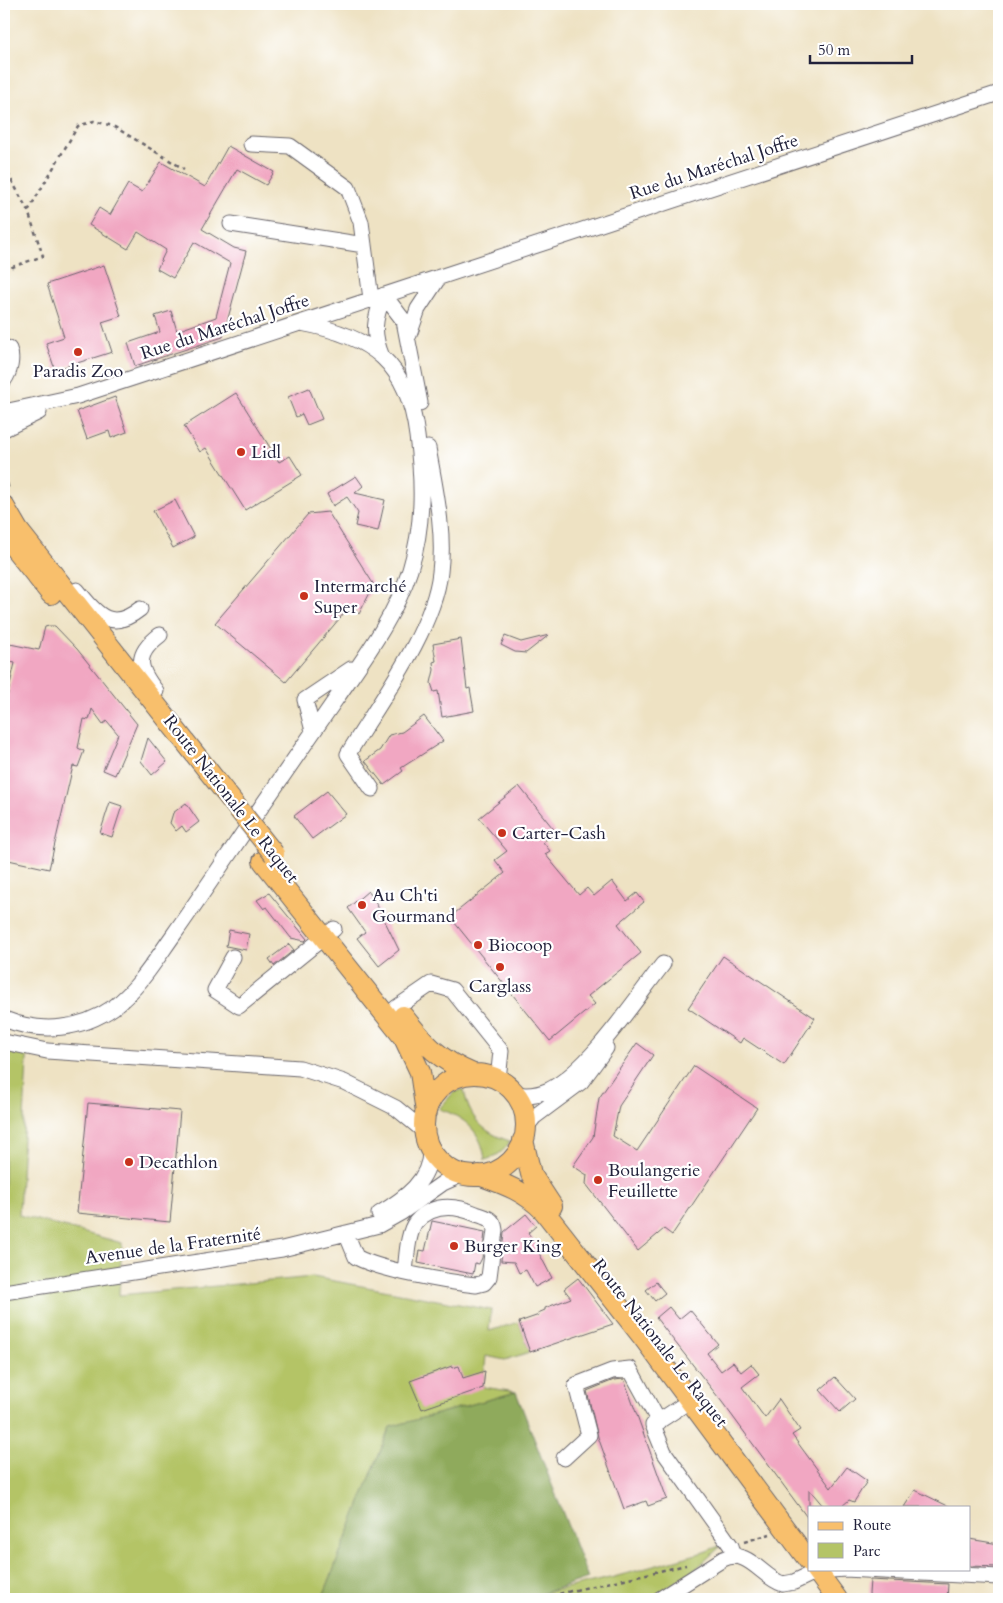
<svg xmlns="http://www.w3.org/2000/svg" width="1003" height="1603" font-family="Cardo,serif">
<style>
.green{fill:#b4c466;stroke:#6b7350}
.forest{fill:#8faa5b;stroke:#58664b}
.building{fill:#f1a7c2}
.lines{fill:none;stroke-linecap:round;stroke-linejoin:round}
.minor-casing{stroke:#69656b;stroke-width:17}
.major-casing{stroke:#69656b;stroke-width:22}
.path{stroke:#69656b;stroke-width:2.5;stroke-dasharray:4 4;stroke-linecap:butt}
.minor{stroke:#fff;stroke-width:15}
.major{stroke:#f8bf6c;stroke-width:20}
.major-bridge-casing{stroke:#69656b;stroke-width:22;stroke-linecap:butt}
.major-bridge{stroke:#f8bf6c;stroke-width:20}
.poi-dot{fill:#c8321e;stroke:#fff;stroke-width:2}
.labels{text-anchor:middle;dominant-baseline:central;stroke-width:4.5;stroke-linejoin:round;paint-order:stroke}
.street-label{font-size:18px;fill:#22223b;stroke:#fff}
.poi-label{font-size:18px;fill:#22223b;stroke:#fff;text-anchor:start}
</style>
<rect width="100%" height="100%" fill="#fff"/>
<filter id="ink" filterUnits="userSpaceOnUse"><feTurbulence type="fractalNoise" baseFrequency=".02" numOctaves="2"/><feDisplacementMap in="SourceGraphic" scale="10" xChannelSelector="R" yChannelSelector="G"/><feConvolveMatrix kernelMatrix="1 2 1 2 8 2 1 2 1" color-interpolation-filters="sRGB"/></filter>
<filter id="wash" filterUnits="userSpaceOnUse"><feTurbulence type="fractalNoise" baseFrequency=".0096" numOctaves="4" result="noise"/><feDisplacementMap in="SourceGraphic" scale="20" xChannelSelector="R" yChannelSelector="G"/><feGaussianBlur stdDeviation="1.12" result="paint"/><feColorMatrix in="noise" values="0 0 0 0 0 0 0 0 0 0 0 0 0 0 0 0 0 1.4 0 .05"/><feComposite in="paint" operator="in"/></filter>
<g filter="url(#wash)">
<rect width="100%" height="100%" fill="#eee2c3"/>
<path class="green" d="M28,1042L19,1215L122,1243L119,1295L313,1277L491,1310L489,1331L519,1322L530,1352L505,1360L486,1356L483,1387L516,1392L390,1427L322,1599H4V1043Z
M464,1089C468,1117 483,1133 510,1141C504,1152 497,1156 485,1160C482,1132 465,1117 439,1109L453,1093Z
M722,1545L697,1568L650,1599H517L614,1577L704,1552Z"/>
<path class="forest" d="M516,1392L588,1578L538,1595L517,1599H322L390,1427Z"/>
<g id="blocks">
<path class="building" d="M228,146L274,172L266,185L237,169L202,229L234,248L246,251L223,337L135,366L128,343L160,332L155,316L171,311L177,331L216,317L230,263L194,242L173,278L157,269L166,250L138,232L128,249L89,225L99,208L110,215L128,184L142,192L161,162L205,187Z
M104,265L121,316L102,322L112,352L55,370L46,343L64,337L47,284Z
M309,388L322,419L307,425L302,414L296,417L288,397Z
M236,393L279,462L290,456L302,475L245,510L206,448L200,452L184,426Z
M115,397L127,432L111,438L109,431L87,439L77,411Z
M356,476L363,486L355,493L385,500L378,531L355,526L358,513L347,497L333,506L327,494Z
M175,500L194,537L173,548L153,511Z
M328,512L374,585L359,614L350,606L286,682L215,623L308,514Z
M49,626H55L77,649L137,724L115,775L103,770L118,734L107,721L103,724L92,709L89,720L84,719L78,748L84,751L78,767L73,766L49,869L4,859V710L15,663L6,661L10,644L39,650L45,627Z
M549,635L526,653L515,652L501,645L505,636L521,642Z
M461,639L467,689L470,688L474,711L442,717L438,691L434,692L431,683L434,670L433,662L436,661L433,644Z
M424,716L443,741L401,768L403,771L384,785L365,761L380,750L389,735L402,732Z
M148,738L167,762L152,775L141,761Z
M519,786L556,832L543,842L550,851L545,854L579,895L587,888L594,896L612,881L627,901L637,893L644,902L618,924L641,953L588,996L595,1004L550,1041L450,917L505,873L495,860L507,851L479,818Z
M327,791L346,814L312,839L294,816Z
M110,802L122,806L112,837L100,833Z
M186,803L199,822L186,832L182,826L176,831L170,823L173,813Z
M368,891L374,899L399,950L379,966L357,938L365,932L348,908Z
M269,893L307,939L305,941L291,938L267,907L264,909L257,900Z
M229,930L249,934L246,950L226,946Z
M289,944L294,950L274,966L269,959Z
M723,956L815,1018L784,1065L743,1038L740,1043L688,1008Z
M637,1043L653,1055L619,1106L613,1136L637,1151L694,1066L757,1108L672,1235L664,1229L638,1251L586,1184L587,1175L573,1166L593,1137L599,1098Z
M88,1103L180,1111L170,1222L77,1213Z
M526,1214L536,1226L528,1233L542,1251L539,1253L552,1278L535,1287L526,1270L519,1273L514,1262L501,1261L504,1232Z
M432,1221L485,1232L482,1258L479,1264L475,1263L473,1274L418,1263L420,1250L425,1251Z
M578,1278L613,1324L530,1352L519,1322L539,1315L538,1313L545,1310V1308L571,1298L564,1289Z
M656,1282L665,1293L655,1301L646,1290Z
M669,1307L679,1319L690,1310L718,1344L707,1353L721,1371L733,1362L741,1372L751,1364L759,1374L742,1387L765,1418L779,1399L800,1430L792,1435L831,1488L847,1467L867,1481L854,1502L849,1500L841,1507H824L809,1489V1520L722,1402L656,1318Z
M452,1366V1368L459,1366L463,1378L485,1371L483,1388L422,1409L410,1381Z
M835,1377L855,1399L840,1412L820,1390Z
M624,1379L667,1499L648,1506L646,1501L624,1509L598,1437L587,1391L614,1380Z
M915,1490L950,1507H904Z
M969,1539L999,1544V1567L969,1566Z
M870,1580L948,1584L947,1599L900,1597L899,1599H873L869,1594Z"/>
</g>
</g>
<g filter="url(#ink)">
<use href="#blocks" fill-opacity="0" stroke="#69656b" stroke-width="1"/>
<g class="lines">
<defs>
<path id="minor" d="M251,144L290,146L348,188L361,222L371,299
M231,224L364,245
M409,335L418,309L439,277
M4,347L9,349C13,358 10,372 4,380
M382,357C372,333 374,319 384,295L404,321L420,403
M4,412L78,396L999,93
M4,429L39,412
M77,590C97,614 110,633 140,609
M156,691C137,667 135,654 160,635
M313,731L305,700L351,669
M372,789L348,754C378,704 434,630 440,572C445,531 435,488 428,448
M233,957L215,990L239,1006L334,929
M396,1008L431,984L452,990L501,1051L498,1080
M4,1019C41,1034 81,1030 114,1007C138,989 155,961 172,937C198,900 223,863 248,826C278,783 307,741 336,699C364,658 395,617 410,570C424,525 423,482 417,436C408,363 372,336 301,323
M4,1042L47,1051L300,1068L344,1082L396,1108L424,1131
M515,1094C527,1096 538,1095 549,1090C590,1069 634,1001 663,964
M525,1128L534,1117L581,1082L606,1048
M379,1214C404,1199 432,1180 430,1148
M346,1233L356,1257C380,1270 447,1282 476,1285L484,1283L489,1277L495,1230C494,1219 486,1217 476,1214C455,1205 433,1203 416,1222C407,1233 407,1258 405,1271
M4,1292L282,1249L379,1225L402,1212L443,1183L463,1174
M691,1400L653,1425L664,1452L731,1546L734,1556
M564,1458L589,1435L576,1385L612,1371L630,1369L659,1422
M660,1599L723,1559C748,1547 762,1578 783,1584L794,1582L817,1571L845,1569L999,1577"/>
<path id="major" d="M4,506L18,530L224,791
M4,535L51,594
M263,861L404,1038L420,1072L426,1112
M403,1016C426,1045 439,1060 473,1074
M424 1125a51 51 0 1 1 102 0a51 51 0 1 1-102 0Z
M523,1140L531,1174L552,1206
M479,1175C504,1184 525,1191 544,1211L642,1336L809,1561
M815,1569L837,1599"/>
</defs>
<use href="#minor" class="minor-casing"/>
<use href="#major" class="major-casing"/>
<path class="path" d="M4,166L28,211L43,256L4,270
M28,211L78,126L94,121L113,126L184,169
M4,456L6,442
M4,468L9,491
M744,1542L770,1534
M536,1599L686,1565"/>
<use href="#minor" class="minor"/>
<use href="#major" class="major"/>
<defs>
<path id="major-bridge" d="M224,791L274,854"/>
</defs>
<use href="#major-bridge" class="major-bridge-casing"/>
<use href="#major-bridge" class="major-bridge"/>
</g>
</g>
<g class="poi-dot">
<circle cx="78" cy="352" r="5"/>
<circle cx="241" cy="452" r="5"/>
<circle cx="304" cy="596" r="5"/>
<circle cx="502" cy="833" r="5"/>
<circle cx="362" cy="905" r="5"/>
<circle cx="478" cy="945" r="5"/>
<circle cx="500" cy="967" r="5"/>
<circle cx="129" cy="1162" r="5"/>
<circle cx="598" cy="1180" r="5"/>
<circle cx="454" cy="1246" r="5"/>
</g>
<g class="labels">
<g class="street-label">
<text transform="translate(714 167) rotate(-18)">Rue du Maréchal Joffre</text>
<text transform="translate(225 327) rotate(-18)">Rue du Maréchal Joffre</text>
<text transform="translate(231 799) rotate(52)">Route Nationale Le Raquet</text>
<text transform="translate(173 1246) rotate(-8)">Avenue de la Fraternité</text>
<text transform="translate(660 1343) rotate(52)">Route Nationale Le Raquet</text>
</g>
<g class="poi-label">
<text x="78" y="371" text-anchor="middle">Paradis Zoo</text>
<text x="251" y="452">Lidl</text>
<text x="314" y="586">Intermarché<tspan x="314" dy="21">Super</tspan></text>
<text x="512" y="833">Carter-Cash</text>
<text x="372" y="895">Au Ch'ti<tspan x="372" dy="21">Gourmand</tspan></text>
<text x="488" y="945">Biocoop</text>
<text x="500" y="986" text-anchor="middle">Carglass</text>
<text x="139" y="1162">Decathlon</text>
<text x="608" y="1170">Boulangerie<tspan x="608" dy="21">Feuillette</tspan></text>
<text x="464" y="1246">Burger King</text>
</g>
</g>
<rect width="1003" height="1603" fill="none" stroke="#fff" stroke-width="20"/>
<rect x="808" y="1506" width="162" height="65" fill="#ffffff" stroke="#a7a7b1"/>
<rect x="818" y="1522" width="25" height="8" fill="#f8bf6c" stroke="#a7a7b1"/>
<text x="853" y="1530" font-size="15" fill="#22223b">Route</text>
<rect x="818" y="1543" width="25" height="15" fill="#b4c466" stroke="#a7a7b1"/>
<text x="853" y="1556" font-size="15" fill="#22223b">Parc</text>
<path d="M810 55v8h102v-8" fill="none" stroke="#22223b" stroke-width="2.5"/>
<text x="818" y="55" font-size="15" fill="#22223b" stroke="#ffffff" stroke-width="4" paint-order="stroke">50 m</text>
</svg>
